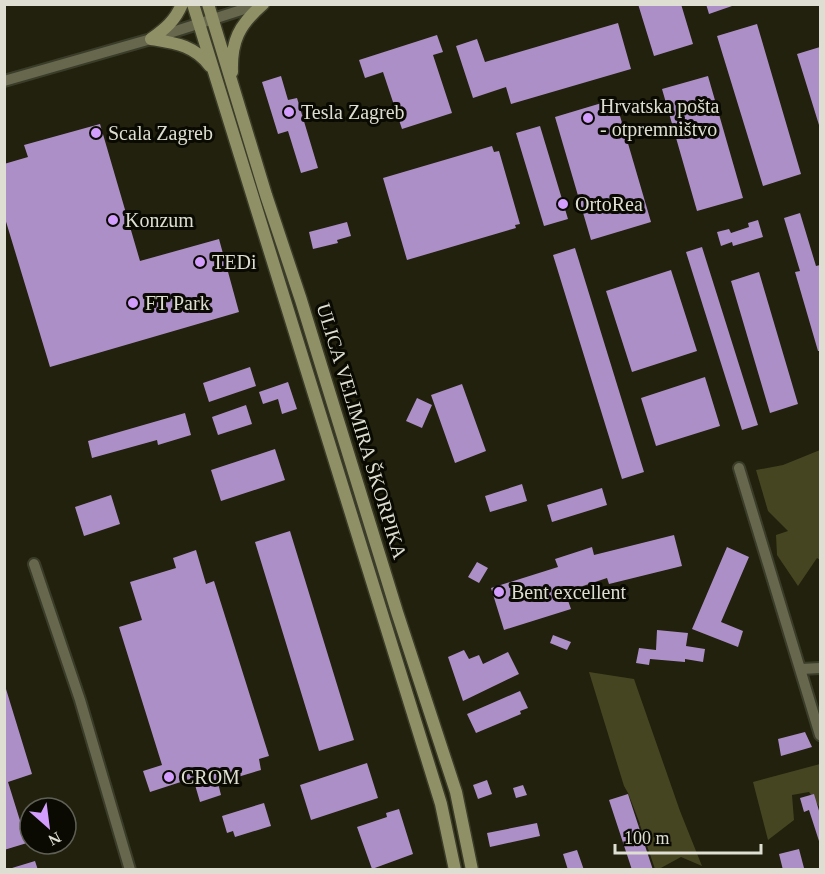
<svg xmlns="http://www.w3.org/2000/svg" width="825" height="874" font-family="'Times New Roman',serif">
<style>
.green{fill:#454521}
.building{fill:#ad8fc7}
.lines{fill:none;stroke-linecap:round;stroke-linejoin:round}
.street-casing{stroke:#3b3c29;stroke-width:14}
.secondary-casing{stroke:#3b3c29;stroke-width:15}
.street{stroke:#66674d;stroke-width:10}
.secondary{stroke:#8f9066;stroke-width:12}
.poi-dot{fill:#d29dfd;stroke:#0a0a03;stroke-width:2}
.labels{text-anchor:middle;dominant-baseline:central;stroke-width:6;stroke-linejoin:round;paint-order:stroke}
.poi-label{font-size:20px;fill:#dedfd2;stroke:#0a0a03;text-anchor:start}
.street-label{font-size:20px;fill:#dedfd2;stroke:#0a0a03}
</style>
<rect width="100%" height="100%" fill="#21210d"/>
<path class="green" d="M820,450V560L817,558L798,586L777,555L776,535L788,531L768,511L756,470L783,465Z
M589,672L634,679L680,811L702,866L681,857L659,869H655L640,825L638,826L640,824L628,793L624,786Z
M820,764V808L809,792L792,795L794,820L768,840L753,782Z"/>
<path class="building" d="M638,4H681L693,44L654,56Z
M706,4H732V6L709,14Z
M618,23L631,69L511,104L506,87L473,98L456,46L477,39L485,62Z
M757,24L801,174L763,186L717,36Z
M437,35L443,52L433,55L452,113L402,129L383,72L365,78L359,60Z
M820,47V124L819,125L797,54Z
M281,76L288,100L297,98L318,168L301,173L288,131L278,134L262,82Z
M708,76L743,198L697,211L662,89Z
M615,99L651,222L591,240L555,117Z
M100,124L140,261L219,239L239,312L50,367L4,215V164L28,157L24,145Z
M540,126L568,219L544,226L516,133Z
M492,146L494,152L499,151L520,224L515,225L516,228L407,260L383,178Z
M800,213L816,266L820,265V351H818L795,272L800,271L784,218Z
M758,220L763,237L733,246L732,242L721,246L717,232L729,229L731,233L749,227L748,223Z
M347,222L351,236L337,240L338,243L313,249L309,232Z
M702,247L758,425L742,430L686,252Z
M575,248L644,472L622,479L553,255Z
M671,270L697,351L632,372L606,291Z
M759,272L798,404L770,413L731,281Z
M250,367L256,386L209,402L203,383Z
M705,377L720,426L656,446L641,398Z
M288,382L297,409L282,414L278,399L263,404L259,392Z
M462,384L486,451L455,463L431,395Z
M417,398L432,405L422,428L406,421Z
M246,405L252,424L218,435L212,417Z
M185,413L191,435L158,445L157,440L92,458L88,441Z
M275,449L285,480L221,501L211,470Z
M522,484L527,501L490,512L485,496Z
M602,488L607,505L552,522L547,505Z
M111,495L120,524L84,536L75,507Z
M290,531L354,740L319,751L255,542Z
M674,535L682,566L609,584L607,578L565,592L571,609L504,630L491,588L558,567L555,559L592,547L594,555Z
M727,547L749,557L721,622L743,631L738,647L692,629Z
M196,550L206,584L214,581L269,756L259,759L261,770L218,783L221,795L200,802L193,778L150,792L143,771L162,765L119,627L142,620L130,582L176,568L173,558Z
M477,562L488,568L479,583L468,577Z
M657,630L688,633L686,646L705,649L703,662L685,659V662L650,659L649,665L636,663L639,648L656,650Z
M553,635L571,642L567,650L550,643Z
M464,650L469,659L479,655L483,664L508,652L519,674L463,701L448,657Z
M4,689H6L32,774L8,782L27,843L4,850Z
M520,691L528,708L520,711L521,714L476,733L467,714Z
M805,732L812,747L781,756L778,739Z
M367,763L378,798L311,820L300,785Z
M487,780L492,794L478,799L473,785Z
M523,785L527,795L516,798L513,788Z
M628,794L653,870H632L609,800Z
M814,794L820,814V840L819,841L809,810L804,812L800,798Z
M264,803L271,826L235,837L233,831L227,833L222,816Z
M399,809L413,854L372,869L357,827L387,817L386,813Z
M537,823L540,836L490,847L487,833Z
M799,849L804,868L783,870L779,854Z
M577,850L584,870H568L563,854Z
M35,861L38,870H12V868Z"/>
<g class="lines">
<defs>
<path id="street" d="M4,81L151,39L260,4
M739,468L820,735
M34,564L80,700L130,870
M801,669L820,668"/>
<path id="secondary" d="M193,4L441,804L455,870
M208,4L266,195L301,300L397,612L456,792L472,870
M151,39C175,43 194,45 210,66
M151,39C165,29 175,21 182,4
M232,72C231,41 239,25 263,4"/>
</defs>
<use href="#street" class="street-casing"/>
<use href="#secondary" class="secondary-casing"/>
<use href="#street" class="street"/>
<use href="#secondary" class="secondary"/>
</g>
<g class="poi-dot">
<circle cx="289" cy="112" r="6"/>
<circle cx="588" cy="118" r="6"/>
<circle cx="96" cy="133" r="6"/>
<circle cx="563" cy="204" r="6"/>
<circle cx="113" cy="220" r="6"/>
<circle cx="200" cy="262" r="6"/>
<circle cx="133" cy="303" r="6"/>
<circle cx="499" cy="592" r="6"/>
<circle cx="169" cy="777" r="6"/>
</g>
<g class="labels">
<g class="poi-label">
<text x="600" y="106">Hrvatska pošta<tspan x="600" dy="23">- otpremništvo</tspan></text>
<text x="301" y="112">Tesla Zagreb</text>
<text x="108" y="133">Scala Zagreb</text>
<text x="575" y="204">OrtoRea</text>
<text x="125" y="220">Konzum</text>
<text x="212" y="262">TEDi</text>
<text x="145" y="303">FT Park</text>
<text x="511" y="592">Bent excellent</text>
<text x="181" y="777">CROM</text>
</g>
<g class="street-label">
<text transform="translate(362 431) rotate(73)">ULICA VELIMIRA ŠKORPIKA</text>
</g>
</g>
<rect width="825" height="874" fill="none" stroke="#dedfd2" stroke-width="12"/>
<g transform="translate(48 826) rotate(152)"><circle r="28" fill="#0a0a03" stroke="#5f5f56" stroke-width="1.5"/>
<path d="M0-4.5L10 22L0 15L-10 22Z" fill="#d29dfd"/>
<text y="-9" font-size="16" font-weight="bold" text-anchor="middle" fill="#dedfd2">N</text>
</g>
<path d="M615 844v9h146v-9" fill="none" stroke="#dedfd2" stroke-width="3"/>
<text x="624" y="844" font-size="18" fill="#dedfd2" stroke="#0a0a03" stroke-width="4.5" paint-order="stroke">100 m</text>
</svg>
